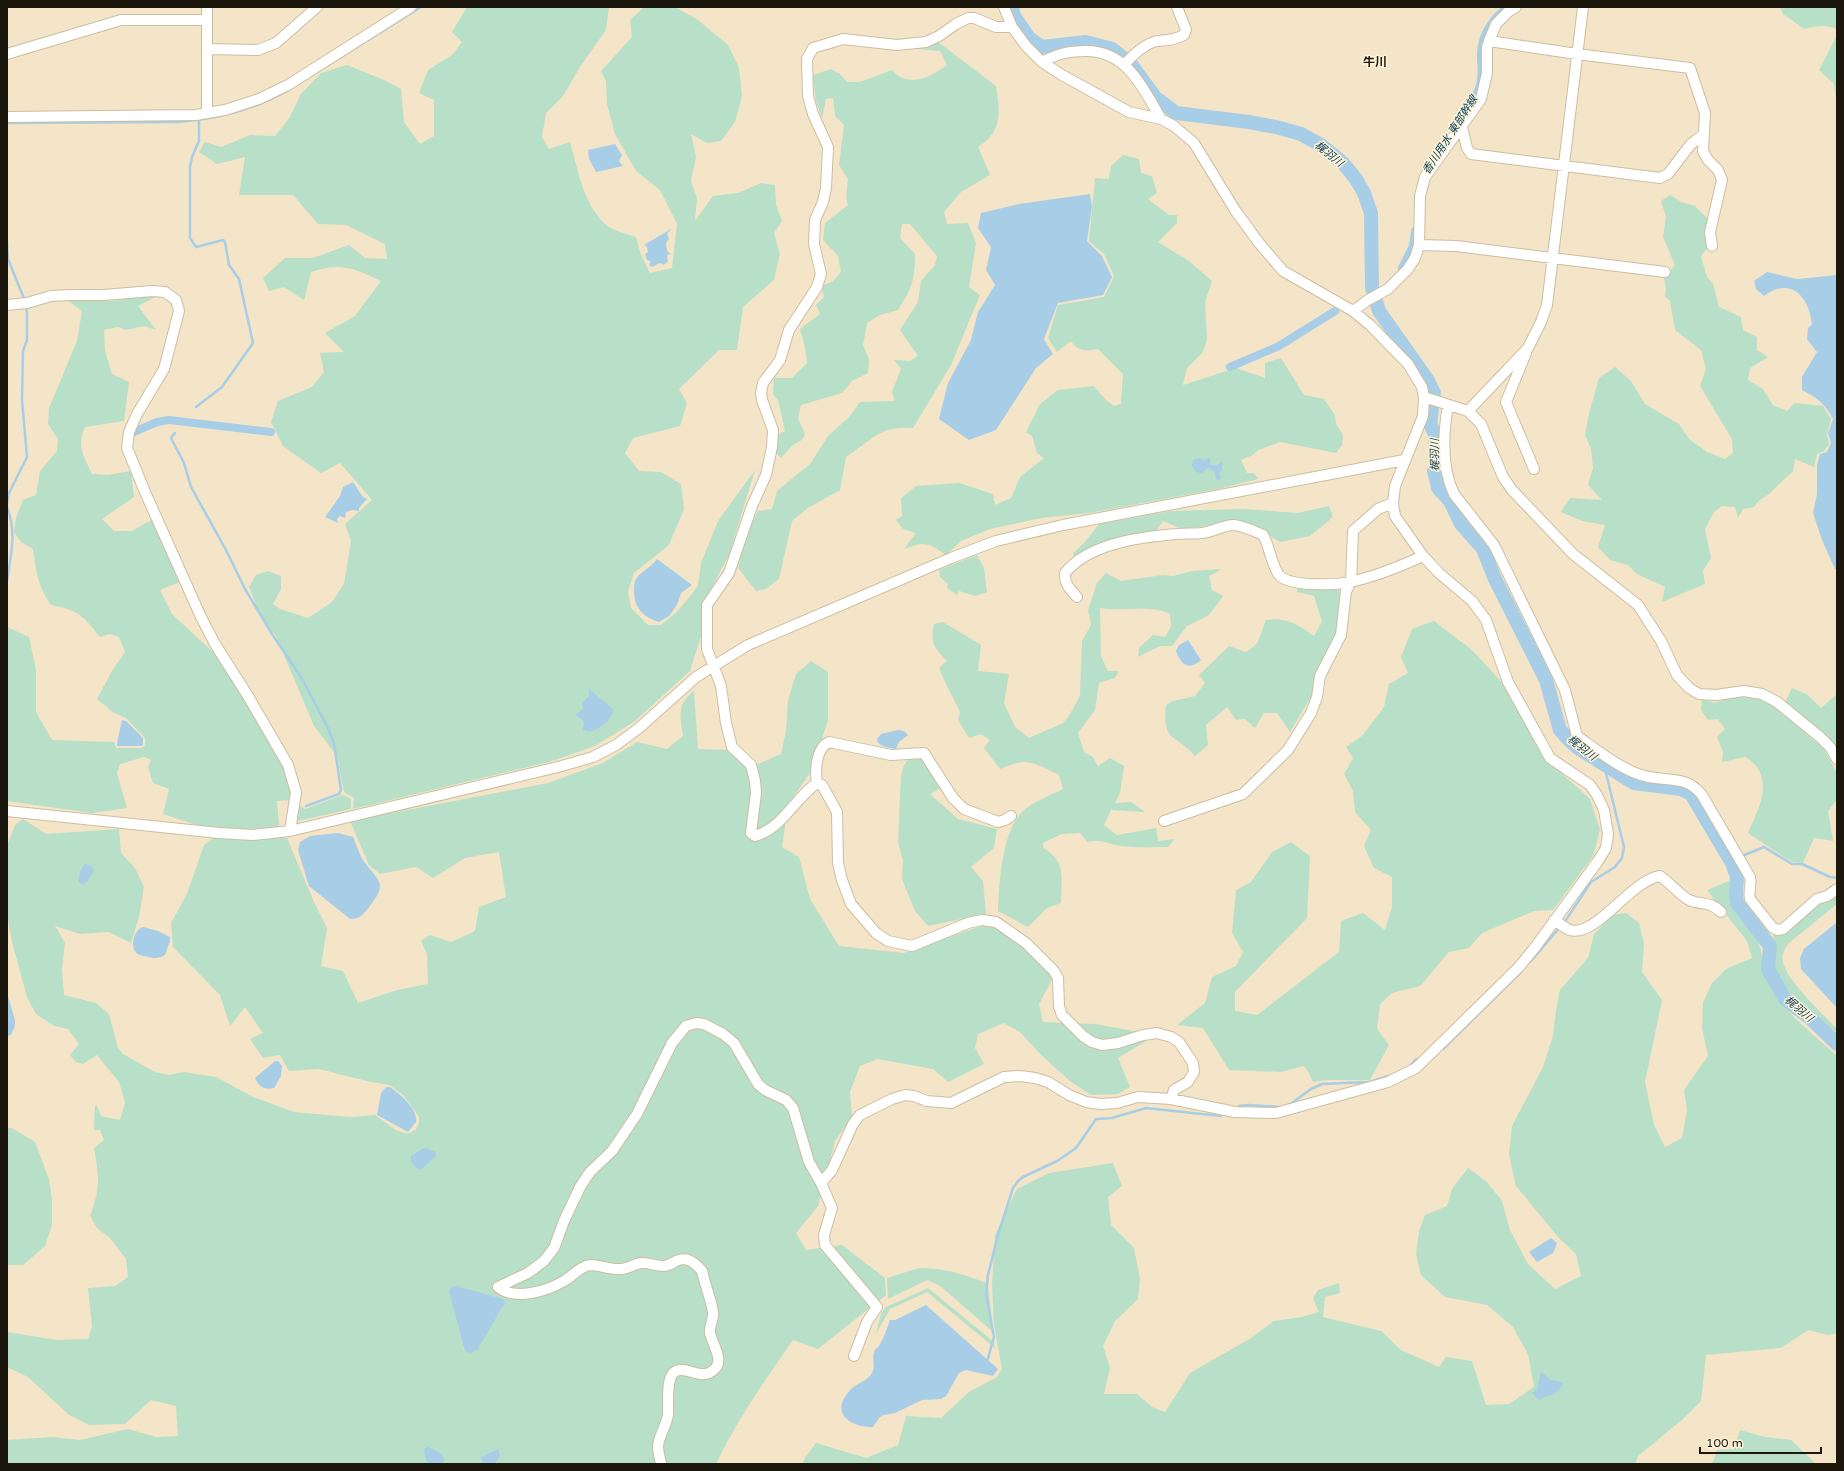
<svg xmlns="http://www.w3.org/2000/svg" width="1844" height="1471" font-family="'Varela Round','Noto Sans JP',sans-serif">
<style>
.green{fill:#b8dfc7;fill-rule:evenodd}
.water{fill:#a7cee6}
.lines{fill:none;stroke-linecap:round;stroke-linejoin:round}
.stream{stroke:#a7cee6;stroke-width:2.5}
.canal{stroke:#a7cee6;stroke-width:8}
.river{stroke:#a7cee6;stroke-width:14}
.minor-casing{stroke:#ccbea1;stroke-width:12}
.minor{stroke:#fff;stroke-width:10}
.labels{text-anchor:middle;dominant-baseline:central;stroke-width:3;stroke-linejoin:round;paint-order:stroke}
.water-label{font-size:11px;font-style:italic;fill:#053952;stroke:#fef3db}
.quarter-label{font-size:12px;font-weight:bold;fill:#1c170c;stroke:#fef3db}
</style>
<rect width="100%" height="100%" fill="#f4e5c8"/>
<path class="green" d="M467,7H609L606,30L580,67L563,96L546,113L542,137L549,149L570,142C578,170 583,203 605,224C612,230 627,234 636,237L641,255L650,273L672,268L677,224L660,190L636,171L615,134L607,104L606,81L601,71L632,37L630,20L644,7H675L698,20L728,45L739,68L742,96L735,122L721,141L707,143L691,134L696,157L691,181L697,198L695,221L713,196L738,193L761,183L775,185L776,205L782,221L774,233L780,254L774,280L743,307L737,350H719L679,389L687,403L680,426L633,438L625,453L639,471L661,472L681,484L684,509L669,545L634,573L628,591L631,608L648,625H661L678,611L698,586L701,563L718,521L755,470L729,555L703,604V630L690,671L635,721L595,746L549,762L353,809L354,798L344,792L337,756L314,726L276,636L260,615L249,587L256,575L268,571L281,576V589L273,604L280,609L308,618L332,602L344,584L351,541L345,524L372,500L340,463L321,473L283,446L271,422L278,401L312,387L324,372L320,353L344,352L325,333L355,316L381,281C354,268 340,262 311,272L304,300L284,287L269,291L263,278L285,258H313L349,245L365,258L387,259L385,244L346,225L318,224L293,195H239L245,157L217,164L199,152L205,142L221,147L250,135L275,136L290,117L301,94L321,73L347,65L384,80L401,89L404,122L420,144L434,136V100L419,93L428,70L452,55L462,42L452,32Z
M1780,7H1837V29C1826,24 1815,26 1804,29L1783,14Z
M1837,35V106L1834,84L1819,70Z
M938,42L996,86C1000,111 1003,131 978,147L990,175L961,192L944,212L947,224L968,223L976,243L969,287L980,295L951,365L913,428C878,426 873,440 846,457L840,490L808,508L792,521L779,579L766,589L756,591L738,568L746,536L758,511L772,509L777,491L810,464L828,436L849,417L860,402L895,401L892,392L901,369L894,360L910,361L918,356L900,330L918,302L921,281L935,265L937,256L910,224H902L900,238L915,254C915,280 912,288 898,310L880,315L867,323L863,345L869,359L868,373L852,381L842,393L801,405L798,418L805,434L803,439L792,446L781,458L774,451L778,435L785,431L778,400L773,394L774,378H792L807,363L805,347L800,329L820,314L816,305L824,297L821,286L832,282L841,272L838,256L823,240L825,223L848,205L846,198L848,179L839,165L844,125L835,116L833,98L826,99L822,118L816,101L813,75L831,69L840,74L847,82H860L892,70C895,73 899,77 903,78C919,84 935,74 947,65L940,51L916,49Z
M1123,155L1139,159L1141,173L1152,176L1157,193L1148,199L1169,215H1177V223L1158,242L1189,261L1212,281L1205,302L1207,339L1203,352L1187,368L1183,385L1236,368L1265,378V363L1281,358L1304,395L1324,399L1335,415L1336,424L1343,435L1342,445L1336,453L1280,442L1258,450L1253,455L1241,460L1247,473H1254L1258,479L1218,489L1089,513L1041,518L990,529L961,541L946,555C927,542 926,541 904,549L916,533L903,529L896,520L902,516L901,498L916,486L959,483L993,494L995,505L1011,498L1020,477L1044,458L1037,453L1032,436L1026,432L1040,404L1058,390L1094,386L1106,400L1114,406L1121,404L1123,374L1098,349C1086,351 1078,352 1071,341L1057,352L1048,338L1058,305L1104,297L1114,276L1104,254L1089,241L1095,178L1109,179L1111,166Z
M1670,195L1681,202L1695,206L1708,219L1709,246L1701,256L1707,277L1713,284L1719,307L1741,317L1743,330L1757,337V350L1768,357L1750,368L1748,380L1763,389L1773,405L1787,411L1795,403L1823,406L1831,419L1827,434L1829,444L1824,451L1817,454L1814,467L1795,459L1793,472C1784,478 1779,485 1771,492C1764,499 1762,496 1754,507L1743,509L1738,518L1735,507L1722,506L1714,512L1705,529L1711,558L1703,571L1705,584L1662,602L1665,587L1637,574L1628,565L1610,560L1598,547L1605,525L1582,521L1561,512L1570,498L1602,500L1588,485L1593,468L1591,449L1585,435L1589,413L1599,378L1615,367L1631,381L1645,404L1679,424L1689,439L1707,452L1725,459L1733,453L1732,439L1700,386L1706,369L1701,350L1675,330L1670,301L1665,297L1666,289L1664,278L1675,265L1663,237L1666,217L1661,201Z
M161,294L138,306L156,330L144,326L126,330L118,327L104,330L105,351L112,374L129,382L124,421L85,427C76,445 84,457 92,474L108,475L131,471L134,497L102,519L114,531H132L153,519L180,582L160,590L172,614L214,653L228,670L281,760L293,792L291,800L277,801L279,827L247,829L200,826L163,814L169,789L153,783L148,767L151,760L144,757L120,764L117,773L127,808L92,813L7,801V627L29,637L36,670V712L52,740L114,742L116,748H141L145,745V738L126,718L114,713L97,699L112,671L125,652L119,637L110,634L100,637C83,616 79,610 51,605C38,586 36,572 33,549L21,542L14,532L16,518L23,500L36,495L40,471L57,451L58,439L48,424L49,408L77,341L82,311L67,300L112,301Z
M1329,506L1333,517L1310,536L1280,542L1261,530L1239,522L1182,529L1163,521L1153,535L1075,558L1073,553L1084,543L1099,524L1171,511L1243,509L1298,513Z
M977,555L984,568L987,592L975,596L959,591L957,595L947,588L948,584L940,577L939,570Z
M1222,569L1209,576L1212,590L1223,596L1209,615L1187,626L1172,646H1160L1138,657L1139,648L1153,635L1165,637L1171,626L1170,614C1152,604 1121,612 1100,608L1101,656L1108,671H1119L1115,678L1099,683L1095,710L1078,733L1084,752L1093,757L1098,766L1110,758L1124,766L1120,793L1115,803L1131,802L1145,812L1111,810L1104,825L1117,835L1156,828L1158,841L1175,839L1168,847C1153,847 1136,848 1121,846C1106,844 1104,839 1087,842L1080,833L1062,834L1043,843V848C1067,861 1061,879 1061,903L1047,908L1028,927L998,911C999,883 1002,834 1021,813C1033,801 1050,796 1063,789L1059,775C1033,763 1028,756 1000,769L984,748L990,740L981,734L969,738L958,720L960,712C953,696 944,683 939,667L947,661C934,648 930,643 934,624L943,622L981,645L978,671L1009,674L1004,703L1015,727L1029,738L1063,723L1070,714L1080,696L1082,641L1091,625L1088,610L1097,583L1106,573L1121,581L1163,575L1173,576L1192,571Z
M1298,586L1339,588L1340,616L1338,634L1319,674L1312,695L1290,732L1277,713H1264L1255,728L1245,719L1236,720L1227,707L1206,725L1208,745L1195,756C1175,733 1162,743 1166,705L1173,701L1195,696L1205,683L1199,675L1229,646L1246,652L1257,644L1266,620C1287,617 1298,625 1314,636L1322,622L1314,596L1297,592Z
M1434,621L1472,650L1508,689L1546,759L1590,799L1600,830L1593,856L1553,910L1534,911L1482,933L1469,948L1449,952L1420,986L1392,993L1380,1004L1377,1029L1389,1045L1370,1080H1326L1313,1082L1309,1073L1304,1066L1281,1072L1229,1070L1203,1028L1177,1025L1205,1003L1212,977L1236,966L1243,952L1232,933L1236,890L1251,882L1272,852L1291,842L1310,856L1307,918L1235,992V1011L1257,1015L1339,952L1341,921L1363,913L1385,930L1392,907V877L1374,868L1364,846L1371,830L1355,812L1353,791L1344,774L1353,758L1346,747L1362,736L1384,707L1389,684L1408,673L1401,657L1412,629Z
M811,661L828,672V720L812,770L788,805L782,847L799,857L810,899L839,946L904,953L987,924L1017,940L1054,976L1039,1004L1043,1022L1095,1024L1156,1035L1118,1058L1130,1087L1118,1094L1091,1095L1070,1081L1041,1055L1021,1033L1004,1023L978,1034L975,1048L984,1064L948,1082L933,1069L878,1059L860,1066L850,1092L852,1117L835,1141L818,1206L796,1233L806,1250L842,1245L885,1278L886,1295L818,1349L793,1340C765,1380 737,1420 716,1464H7V1440L52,1437L80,1440L128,1429L156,1437L178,1436L176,1406L151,1400L125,1424L89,1425L69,1415L28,1377L7,1367V1332L57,1340L88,1339L92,1327L88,1288L115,1286L128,1277L126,1259L110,1238L97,1228L90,1216C101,1187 99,1177 94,1148L104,1140L100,1130H94L95,1106H97L101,1116L120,1120L125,1103L119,1082L97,1055L83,1064L76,1062L70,1055L79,1044L68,1029L54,1026L36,1014L27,997L12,942L7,914V846L15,825L23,819L46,834L119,829L121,853L135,868L144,887L139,917L131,943L109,932L80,934L55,926L65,943L62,969L64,995L96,1003L109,1014L118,1048L123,1054L155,1072L169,1075L184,1072L216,1077L253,1097L294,1112L351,1117L375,1115L396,1130L408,1134L415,1130L419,1124V1117L404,1096L390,1085L371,1082L319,1069L289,1071L280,1055L263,1058L250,1039L263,1033L245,1007L230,1026L220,995L173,947L171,923L187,894L204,845L214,838H287L314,902L327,928L321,966L343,971L358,1003L397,990L428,984L427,954L421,941L430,935L451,942L475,931L479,907L506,897L499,852L465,858L433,878L416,867L380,874L369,865L350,821L548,783L603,763L637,742L667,749L683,736C680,716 676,705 694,691L698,749L731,750L756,765L781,754L786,731L788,700L796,674ZM449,1292L503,1307L477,1349L464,1350Z
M1792,688L1808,695L1821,708L1837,694V750L1829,738L1785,702Z
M1734,697L1758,698L1772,705L1824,749L1837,773V799L1828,811L1833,841L1814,838L1803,863L1793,862L1787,859L1748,833C1757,812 1771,788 1757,767C1754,763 1748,759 1745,757L1722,762L1723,752L1717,737L1725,729L1718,719L1708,720L1701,710L1702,699L1714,703Z
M926,757L943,787L930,794L958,819L997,829L994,848L971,867L983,881L986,914L928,926L915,911L902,879L903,861L898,842L901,776L904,765L909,758Z
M343,795L351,799V809L297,821L299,805L305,809Z
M1729,881L1734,904L1758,939L1768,981L1778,1000L1800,1023L1837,1056V1333L1828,1335L1808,1330L1781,1348L1706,1355L1701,1401L1683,1419L1638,1456L1635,1464H802L805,1458L816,1443L866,1458L898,1445L906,1416L941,1418L969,1392L997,1377L1002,1369L994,1325L992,1285L995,1235L1017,1189L1049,1173L1113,1163L1122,1186L1108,1197L1111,1225L1134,1248L1140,1279L1138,1299L1115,1321L1103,1346L1110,1368L1104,1394H1137L1152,1407L1165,1412L1190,1373L1251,1338L1274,1321L1302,1317L1319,1312L1313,1298L1318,1290L1339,1283L1340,1293L1325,1297L1323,1317L1381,1331L1401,1350L1439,1367L1446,1357L1472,1361L1486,1405L1509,1404L1534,1387L1528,1354L1513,1327L1487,1305L1445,1297L1421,1275L1416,1254L1419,1231L1425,1215L1447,1206L1452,1189L1468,1168L1487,1182L1502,1201L1510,1230L1528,1264L1555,1289L1581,1276L1576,1254L1559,1238L1516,1186L1509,1155L1512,1126L1543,1067L1553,1036L1556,1010L1560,990L1588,958L1594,934L1613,915L1626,913L1639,923L1644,944L1642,972L1662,1000L1645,1082L1654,1125L1665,1147L1682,1138L1687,1110L1684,1090L1708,1056L1702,1028L1703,1003L1712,983L1726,969L1752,958L1747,941L1707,890Z
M1837,893V904L1790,942C1785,948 1781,954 1783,962C1786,980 1824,1015 1837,1029V1038C1824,1025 1772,981 1771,965C1771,954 1776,946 1773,935L1784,932L1816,903Z
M7,1128H12L35,1142L49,1179L52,1200V1225L45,1246L23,1265H7Z
M919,1268C944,1268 965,1274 988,1284L993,1332L939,1285L927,1280L888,1299L887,1278Z
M928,1288L994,1342L995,1348L927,1292L890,1309L876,1334L881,1314L886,1307Z
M1740,1430L1765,1437L1791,1440L1816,1464H1712L1717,1450L1734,1449Z"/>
<path class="water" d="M615,144L622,155L619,161L623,166L596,172L589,159L588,150Z
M1090,194L1092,207L1087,241L1102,256L1112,277L1103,295L1058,303L1044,339L1053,354L1036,368L996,430L969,440L939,419L948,383L971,340L978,312L995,285L986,270L991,247L978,228L981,213L1019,204Z
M671,229L667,234L669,239L666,243L667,251L671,254L667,255L668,261L664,265L660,263L652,267L649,265L651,261L647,260L645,254L648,252L647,247L644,245Z
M1767,272L1797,279L1837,275V570L1835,569L1822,540L1813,513L1817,494V465L1820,454L1827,452L1831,443L1828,433L1833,419C1825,403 1817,398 1802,390V377L1817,352L1807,339L1808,328L1812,324C1809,296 1790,276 1764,296L1756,289L1754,281Z
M1210,457V465L1216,466L1223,461L1222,470L1219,473L1221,479L1216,480L1215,472L1208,468L1202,473L1196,472L1192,466L1193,460L1199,458L1204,461Z
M353,482L363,497L367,499L359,508V511L352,510L346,512L345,518L340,516L337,519L338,523L325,517L340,496L343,487Z
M657,559L692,585L681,593L677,605L669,616L659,622C643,617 634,608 634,591C634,588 634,584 635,581C640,571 651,568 657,559Z
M1188,640L1201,660C1189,671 1181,665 1176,651L1179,645Z
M589,689L614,710C611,721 600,728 590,732L583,730L584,722L581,718L575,715L583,709L582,703L589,696Z
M122,720L126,721L143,738V745L141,746H117V743Z
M898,730L904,731L908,735L899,742L896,749L885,747L878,743L877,739L881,734Z
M338,833L353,837C356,844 359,853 363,860C378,881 389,882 369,907C363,915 360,919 350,919L309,886L298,850L300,842L310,836Z
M85,864L92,866L94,871L86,883L83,885L79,882C78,877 81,867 85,864Z
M1837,922V1008L1801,969L1800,958L1804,949Z
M143,927L158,931L170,937V941L165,955C159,958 156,959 149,957C144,956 138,956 135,951C130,944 135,929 143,927Z
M7,993L15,1020V1026L11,1035L7,1036Z
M275,1061H278L282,1066L281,1076L274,1088C264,1090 259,1087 255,1078Z
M386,1087H390C400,1094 418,1109 416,1122L408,1132L377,1115L381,1093Z
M426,1148L435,1152L436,1156L421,1170L418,1169L411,1162V1156L422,1149Z
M1551,1238L1557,1243L1553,1253L1537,1262L1529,1252Z
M456,1286L503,1299L505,1303L478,1349L473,1352L468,1353L464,1349L449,1292L452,1287Z
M926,1305L998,1369L993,1376L966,1370L959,1373L946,1396L941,1399L922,1400L895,1413L884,1415L880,1417L873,1427C847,1427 829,1411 852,1388C859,1382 869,1381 873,1371C875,1365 872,1358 874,1353C874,1349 877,1348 879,1346C884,1338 887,1328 890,1320H895Z
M1541,1371L1550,1380H1555L1564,1383C1554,1398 1551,1393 1539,1400L1532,1393L1537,1389Z
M427,1446L441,1454L445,1460L441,1464H427L424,1450Z
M498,1449L500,1456L495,1463L483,1464L481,1457Z"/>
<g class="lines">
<path class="stream" d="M293,87L421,7
M7,123L178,122C217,119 253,110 287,91
M7,241L8,259L25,301
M196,407L222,387L253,343L239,279L229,265L225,242L223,240L196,247L190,238V167L192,157L199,141V120
M175,433L171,438L184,463L191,487L226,550L245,589L272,634L301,677L327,726L334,743L341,790L339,794L306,806
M7,504L9,493L27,457L22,400L23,351L27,340V313L26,306
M7,507C17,532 11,555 7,581
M1742,856L1764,847L1792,864H1802L1830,877L1837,878
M1564,923L1591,882L1615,867L1622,858L1624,847L1606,773L1609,768
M1531,961L1560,927
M1443,1049L1521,972
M1410,1066L1416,1059
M1289,1105L1311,1089L1322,1084L1369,1082L1392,1075
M1239,1106L1249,1105L1281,1107
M987,1362L994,1337L986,1293L988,1275L998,1235L1013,1188L1018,1181L1023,1177L1057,1161L1076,1148L1096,1119L1112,1118L1146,1108L1221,1116"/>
<path class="canal" d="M1464,115C1470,106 1477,97 1480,85C1483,75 1481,65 1481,55C1481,35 1493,19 1507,7
M1402,268L1413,246L1415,231
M1230,367L1279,346L1335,311
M134,432L157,422L169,420L271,432"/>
<path class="river" d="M1012,7L1014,16L1029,38L1042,47L1086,42L1112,49L1130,63L1155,97L1176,113L1249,122L1276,127L1301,134L1321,145L1343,163L1356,179L1364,193L1371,213L1372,288L1379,311L1427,379L1434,393L1430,424L1435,434L1436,467L1434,471L1438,488L1450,501L1461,524L1483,549L1494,577L1546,680L1560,730L1570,741L1578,748L1634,783L1681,789L1691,794L1732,863L1737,877L1736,894L1737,903L1770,946L1768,969L1785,999L1811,1019L1837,1044"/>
<defs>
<path id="minor" d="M1012,27H996L974,18H968L956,24L939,36L926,42L897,45L843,39L813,48L807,59L808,96L813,114L828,147L826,188L823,202L815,220L814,244L821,274L817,287L789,330L780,360L763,383L761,393L762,400L773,430L772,447L766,475L752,506L729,573L707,605V649L721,686L726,723L732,747L751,765L755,781L756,793L751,833L755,836C783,828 795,798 817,783L822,785L837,812L838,863L842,880L851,904L876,933L888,941L912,946L968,923L982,920L996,922L1026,943L1054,971L1058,978L1059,1007L1062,1015L1083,1036L1092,1042L1102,1045L1118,1043L1143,1035L1157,1033L1171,1037L1179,1042L1193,1063L1194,1072L1188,1082L1174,1090L1171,1099
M1489,41L1577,54L1690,68L1705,113L1703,151L1708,160L1718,170L1722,180L1710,232L1712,246
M207,49L258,50L276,43L317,7
M7,54L121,20H207
M1042,62C1057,54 1068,51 1086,51C1127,51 1143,88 1161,119
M1124,65C1132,56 1144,44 1157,41C1168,40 1174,40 1184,35L1186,30L1177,7
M207,113V7
M7,117L196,115L225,110L259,99L288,85L411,7
M1462,127L1467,148L1471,154L1660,178L1668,174L1691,144L1704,134
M1419,245L1456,246L1665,272
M7,305L27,303L51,296L70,295H103L153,291L165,292L176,300L179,311L164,369L137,414L129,432L127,448L145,492L201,617L215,644L248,696L288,765L296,792L290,831
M1353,311L1368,300L1388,289L1408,269L1415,258L1419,245L1420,196L1425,177L1481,99L1487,73V47L1489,41L1496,24L1508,12L1516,7
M1526,353L1506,402L1534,469
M1424,397L1468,411L1481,424L1503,477L1512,490L1573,554L1638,605L1661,641L1677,675L1689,688L1699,694L1716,695L1744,691L1762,694L1777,702L1820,737L1830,747L1837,759
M1448,405C1443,434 1441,467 1454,494L1494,545L1565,690L1577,736C1597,750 1625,773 1649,777C1670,781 1687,776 1702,795L1750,877C1752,885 1748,892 1750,899L1773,928L1778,930L1783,929L1817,899L1827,896L1837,889
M1468,411L1528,348L1541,322L1547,305L1583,7
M1077,597C1070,589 1064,584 1065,573C1089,543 1141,537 1177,534C1185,533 1194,534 1202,533C1213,532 1223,525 1234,525C1244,526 1254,531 1263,535C1270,547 1271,564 1279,575C1289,587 1336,585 1350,582C1374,577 1401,566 1423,556
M817,783C815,770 816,748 829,742L891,755L924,753L953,798L964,809L998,822L1005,820L1011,816
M7,811L219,833L253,835L290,831L558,767L593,757L616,745L639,728L696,677L748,645L951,558L996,541L1063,525L1404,460
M1164,821L1243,794L1288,750L1311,713L1317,697L1320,676L1341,635L1346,591L1351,582L1353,531L1378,509L1393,503
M1554,920C1559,923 1565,928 1570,930C1596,938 1631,880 1660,876C1668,881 1682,897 1689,900C1702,906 1709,900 1721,912
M821,1183L832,1170L853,1124L860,1115L892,1099L905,1095L914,1096L927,1101L951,1103L1004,1077L1020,1076L1035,1078L1048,1082L1069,1095L1086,1102L1101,1104L1117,1103L1138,1097L1171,1099L1235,1112L1276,1113L1388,1082L1416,1068L1519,967L1536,946L1598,861L1606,848L1608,834L1604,810L1597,795L1590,785L1550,758L1508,682L1486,620L1472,601L1439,573L1423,556L1395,516L1393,503L1395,486L1423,416L1424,397L1422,387L1408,364L1370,325L1353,311L1283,271L1259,243L1235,210L1194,143L1174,126L1161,119L1129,112L1062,75L1042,62L1026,46L1012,27L1004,7
M661,1464C660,1458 658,1452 658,1446C659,1435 667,1425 668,1414C669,1403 665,1376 676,1371C686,1366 698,1378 709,1373C728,1364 713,1347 710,1333C709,1326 714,1319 713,1312C711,1299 705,1285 702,1271C695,1263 688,1256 676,1261C673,1263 669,1265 665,1266C657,1267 649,1262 641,1263C634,1264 628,1269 621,1269C611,1270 600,1265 590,1265C580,1266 572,1277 564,1281C547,1291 515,1301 498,1287L528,1273L544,1261L554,1248L564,1221L580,1187L590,1172L612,1151L637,1114L672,1043L686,1026L696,1023L704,1024L723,1034L734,1043L758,1084L765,1090L786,1100L793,1108L809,1162L821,1183L832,1208L824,1235L825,1245L877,1307L867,1322L854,1356"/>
</defs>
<use href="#minor" class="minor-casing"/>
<use href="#minor" class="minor"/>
</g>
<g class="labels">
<g class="water-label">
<text transform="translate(1450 135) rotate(-57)">香川用水 東部幹線</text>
<text transform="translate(1329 154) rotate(39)">梶羽川</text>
<text transform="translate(1435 455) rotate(-91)">梶羽川</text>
<text transform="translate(1582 748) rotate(38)">梶羽川</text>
<text transform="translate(1799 1009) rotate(40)">梶羽川</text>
</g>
<g class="quarter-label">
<text x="1375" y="62">牛川</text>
</g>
</g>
<rect width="1844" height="1471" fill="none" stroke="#1c170c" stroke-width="16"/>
<path d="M1700 1447v6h121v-6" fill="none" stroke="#1c170c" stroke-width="2"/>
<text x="1706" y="1447" font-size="12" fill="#1c170c" stroke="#fef3db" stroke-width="3" paint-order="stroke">100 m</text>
</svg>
